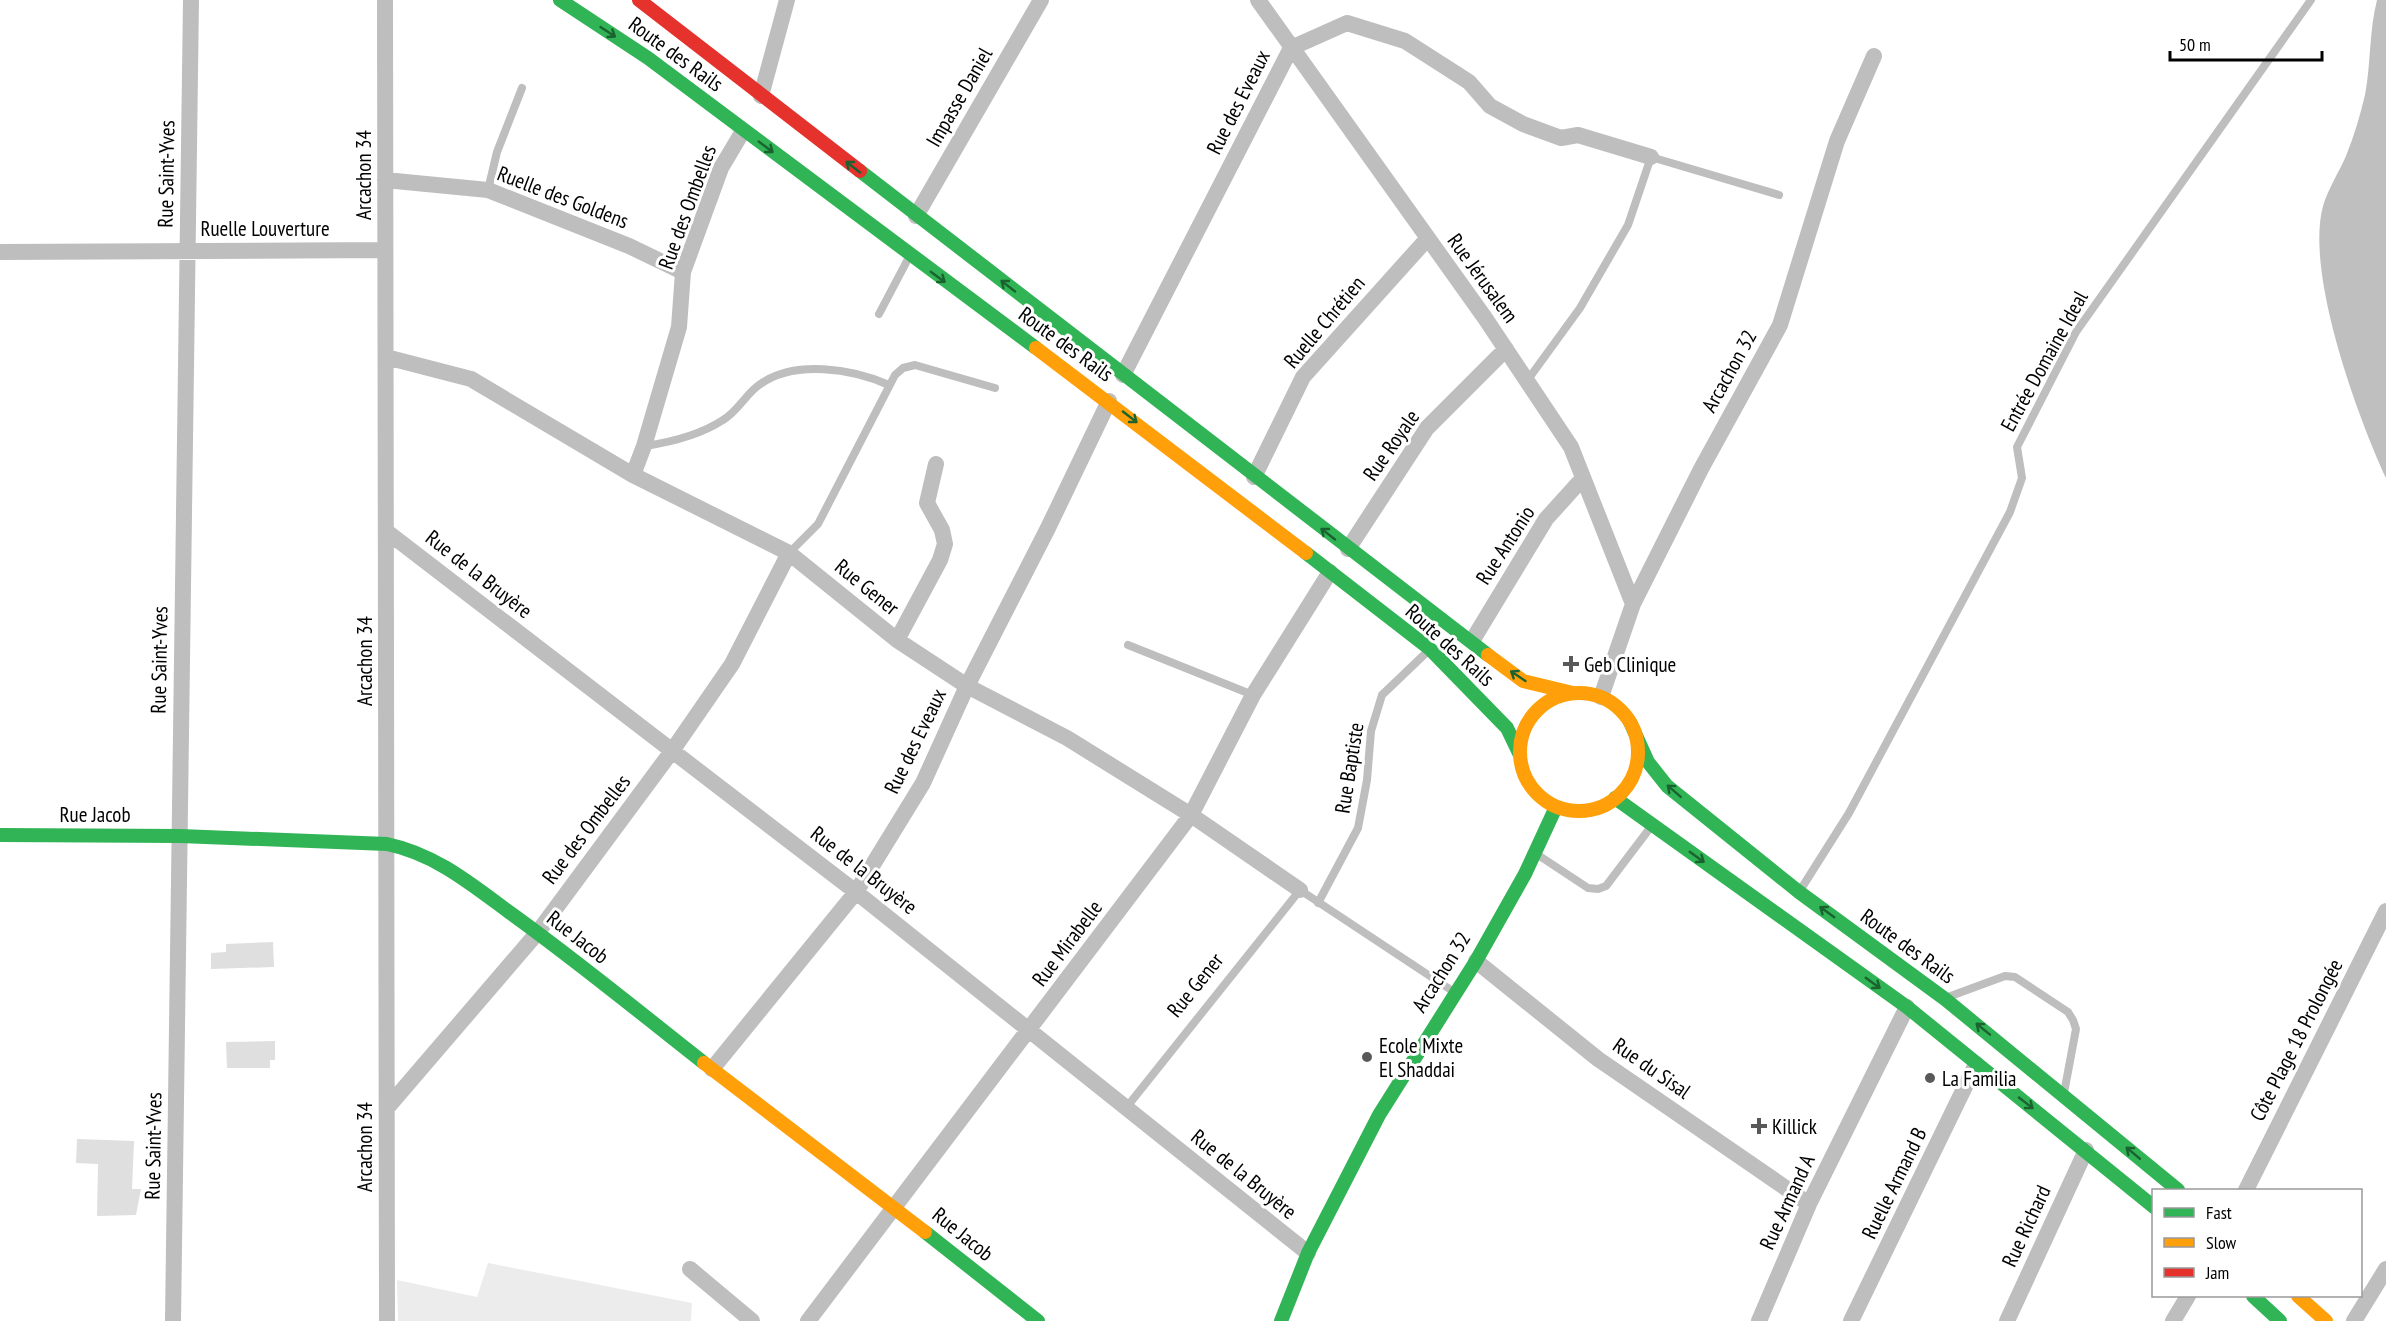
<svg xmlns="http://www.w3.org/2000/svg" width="2386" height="1321" font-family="'PT Sans Narrow',sans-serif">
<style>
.green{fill:#ececec}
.water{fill:#bfbfbf}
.building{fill:#dfdfdf}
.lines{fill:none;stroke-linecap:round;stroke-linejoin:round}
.lane{stroke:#bebebe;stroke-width:8}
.street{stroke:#bebebe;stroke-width:16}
.fast{stroke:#30b455;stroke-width:14}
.slow{stroke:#ff9f0a;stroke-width:14}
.jam{stroke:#e5322d;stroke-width:14}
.oneway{stroke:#1a632f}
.poi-dot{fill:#595959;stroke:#fff;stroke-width:2}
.labels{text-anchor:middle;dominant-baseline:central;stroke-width:6;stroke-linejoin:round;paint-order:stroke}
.street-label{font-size:21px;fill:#000;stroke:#fff}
.poi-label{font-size:21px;fill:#000;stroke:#fff;text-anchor:start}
</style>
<rect width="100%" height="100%" fill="#fff"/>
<path class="green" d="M488,1263L692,1303L691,1321H398L397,1280L477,1297Z"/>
<path class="water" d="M2377,0H2386V478C2357,415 2305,273 2323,206C2328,189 2339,172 2346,156C2354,136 2360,116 2365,95C2371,64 2369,31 2377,0Z"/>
<path class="building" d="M273,942L274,967L211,969V953L226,952V944Z
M275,1041V1060H270V1068H227L226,1042Z
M77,1139L134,1141L132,1189H141L136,1215L97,1216L98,1164L76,1163Z"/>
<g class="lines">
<path class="lane" d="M488,190L497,152L522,88
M879,314L908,259
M1527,381L1580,308L1628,225L1651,157L1779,195
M645,446C672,442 700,435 723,420C738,411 746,394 759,385C794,359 853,369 889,385
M789,553L818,524L895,375L903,368L915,365L995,388
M1128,645L1253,695
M1535,853L1588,888L1598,889L1606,886L1650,828
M1801,889L1849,813L2010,512L2022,478L2017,447L2076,332L2311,0
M1318,903L1358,828L1367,780L1371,731L1382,695L1428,651
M1948,997L2005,976L2015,977L2068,1012L2073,1020L2076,1029L2064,1093
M1126,1108L1300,890L1454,992"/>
<path class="street" d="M385,0L387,1321
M1258,0L1485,318L1571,447L1633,604
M761,96L787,0
M385,180L488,190L629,246L683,272
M916,216L1041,0
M0,252L385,250
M386,357L471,379L633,475L789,553L897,640L967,686L1067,738L1191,815L1300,890
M1123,375L1291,48L1347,23L1405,41L1469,82L1490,106L1523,124L1561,138L1578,135L1651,157
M633,475L644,446L679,327L683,272L721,168L743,131
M1254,477L1303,377L1427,239
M386,531L856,892L1308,1253
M1348,549L1427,428L1506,349
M897,640L940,560L945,544L942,530L927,503L936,464
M1472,641L1546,519L1583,478
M1601,697L1633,604L1701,469L1780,325L1837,141L1874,56
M1476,961L1598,1059L1809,1204
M712,1069L856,892L923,783L967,686L1048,528L1109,401
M387,1108L538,932L672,751L732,664L789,553
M2246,1190L2386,911
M690,1269L752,1321
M173,1321L191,0
M808,1321L1191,815L1253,695L1330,572
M1759,1321L1809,1204L1907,1007
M1851,1321L1976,1064
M2007,1321L2086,1150
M2173,1321L2188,1296
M2354,1321L2386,1269"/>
<path class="fast" d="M560,0L648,58L1036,348
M860,171L1488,655
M1306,553L1430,649L1507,728L1519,753
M1630,722L1648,762L1667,786L1799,892L1945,999L2178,1190
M1615,798L1907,1007L2154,1207
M0,835L180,836L387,844C435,854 471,884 509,912C576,960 639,1012 704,1063
M925,1232L1038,1321
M2253,1296L2280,1321
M1281,1321L1308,1253L1379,1115L1476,961L1525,874L1556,807"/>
<path class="slow" d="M1036,348L1306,553
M1488,655L1523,681L1573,693
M1520 752a59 59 0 1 1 118 0a59 59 0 1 1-118 0Z
M704,1063L925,1232
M2298,1296L2326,1321"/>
<path class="jam" d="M639,0L860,171"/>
</g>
<defs><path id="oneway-shaft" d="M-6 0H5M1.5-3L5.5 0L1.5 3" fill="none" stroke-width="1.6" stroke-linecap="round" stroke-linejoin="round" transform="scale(1.5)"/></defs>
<g class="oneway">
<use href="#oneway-shaft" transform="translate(608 32) rotate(33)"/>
<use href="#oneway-shaft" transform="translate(766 147) rotate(37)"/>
<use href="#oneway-shaft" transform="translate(853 167) rotate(-142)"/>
<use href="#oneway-shaft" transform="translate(938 277) rotate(36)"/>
<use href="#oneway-shaft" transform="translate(1008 286) rotate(-142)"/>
<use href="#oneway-shaft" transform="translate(1130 417) rotate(38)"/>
<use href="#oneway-shaft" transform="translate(1328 534) rotate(-142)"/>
<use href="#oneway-shaft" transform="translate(1518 676) rotate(-146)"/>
<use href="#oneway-shaft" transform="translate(1674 791) rotate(-139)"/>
<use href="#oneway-shaft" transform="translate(1697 857) rotate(36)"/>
<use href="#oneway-shaft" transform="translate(1827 912) rotate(-144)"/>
<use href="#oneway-shaft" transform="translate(1873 983) rotate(36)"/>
<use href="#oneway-shaft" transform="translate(1983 1029) rotate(-141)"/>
<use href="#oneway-shaft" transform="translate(2026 1103) rotate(38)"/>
<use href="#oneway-shaft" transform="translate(2133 1153) rotate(-140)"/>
</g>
<g class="poi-dot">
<path d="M1568 655h6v6h6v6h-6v6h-6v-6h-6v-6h6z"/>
<circle cx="1367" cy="1057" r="6"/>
<circle cx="1930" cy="1078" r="6"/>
<path d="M1756 1117h6v6h6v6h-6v6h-6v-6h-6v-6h6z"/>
</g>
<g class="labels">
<g class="street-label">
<text transform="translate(676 54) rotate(36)">Route des Rails</text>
<text transform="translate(959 97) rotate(-60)">Impasse Daniel</text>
<text transform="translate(1238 102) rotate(-63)">Rue des Eveaux</text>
<text transform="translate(166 174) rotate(-89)">Rue Saint-Yves</text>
<text transform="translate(363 175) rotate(-90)">Arcachon 34</text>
<text transform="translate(563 197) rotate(21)">Ruelle des Goldens</text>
<text transform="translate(687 207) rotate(-70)">Rue des Ombelles</text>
<text x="265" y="228">Ruelle Louverture</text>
<text transform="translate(1483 278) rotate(54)">Rue Jérusalem</text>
<text transform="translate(1324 322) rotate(-50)">Ruelle Chrétien</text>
<text transform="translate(1066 344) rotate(36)">Route des Rails</text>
<text transform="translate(2044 361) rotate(-61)">Entrée Domaine Ideal</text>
<text transform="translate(1729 371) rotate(-61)">Arcachon 32</text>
<text transform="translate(1391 445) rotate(-55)">Rue Royale</text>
<text transform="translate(1505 545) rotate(-57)">Rue Antonio</text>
<text transform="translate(479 574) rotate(38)">Rue de la Bruyère</text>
<text transform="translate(867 587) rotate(39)">Rue Gener</text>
<text transform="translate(1450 645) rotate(42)">Route des Rails</text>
<text transform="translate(159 660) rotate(-89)">Rue Saint-Yves</text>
<text transform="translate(364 661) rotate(-90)">Arcachon 34</text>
<text transform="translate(915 741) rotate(-64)">Rue des Eveaux</text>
<text transform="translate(1349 768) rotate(-81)">Rue Baptiste</text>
<text x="95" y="814">Rue Jacob</text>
<text transform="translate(586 829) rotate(-53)">Rue des Ombelles</text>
<text transform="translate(864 870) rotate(38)">Rue de la Bruyère</text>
<text transform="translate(578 937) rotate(38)">Rue Jacob</text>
<text transform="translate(1067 943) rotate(-53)">Rue Mirabelle</text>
<text transform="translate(1908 946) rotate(36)">Route des Rails</text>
<text transform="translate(1441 972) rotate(-58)">Arcachon 32</text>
<text transform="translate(1195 985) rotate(-51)">Rue Gener</text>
<text transform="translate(2296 1040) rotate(-63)">Côte Plage 18 Prolongée</text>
<text transform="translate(1652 1068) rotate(35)">Rue du Sisal</text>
<text transform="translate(153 1146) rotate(-89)">Rue Saint-Yves</text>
<text transform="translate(364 1147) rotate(-90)">Arcachon 34</text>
<text transform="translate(1244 1174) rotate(39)">Rue de la Bruyère</text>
<text transform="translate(1894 1183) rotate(-64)">Ruelle Armand B</text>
<text transform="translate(1787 1202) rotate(-65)">Rue Armand A</text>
<text transform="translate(2026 1226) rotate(-65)">Rue Richard</text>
<text transform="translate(963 1234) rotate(39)">Rue Jacob</text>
</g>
<g class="poi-label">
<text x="1584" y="664">Geb Clinique</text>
<text x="1379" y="1045">Ecole Mixte<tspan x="1379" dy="24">El Shaddai</tspan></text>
<text x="1942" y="1078">La Familia</text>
<text x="1772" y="1126">Killick</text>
</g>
</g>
<rect x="2152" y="1189" width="210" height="108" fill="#ffffff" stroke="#999999" stroke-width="1.5"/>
<rect x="2164" y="1208" width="30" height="9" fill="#30b455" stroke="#999999" stroke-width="1.5"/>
<text x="2206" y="1219" font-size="18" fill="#000000">Fast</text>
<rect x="2164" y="1238" width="30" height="9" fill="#ff9f0a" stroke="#999999" stroke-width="1.5"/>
<text x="2206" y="1249" font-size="18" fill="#000000">Slow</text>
<rect x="2164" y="1268" width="30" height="9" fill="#e5322d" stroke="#999999" stroke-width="1.5"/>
<text x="2206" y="1279" font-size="18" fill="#000000">Jam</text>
<path d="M2170 51v9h152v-9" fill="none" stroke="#000000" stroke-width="3"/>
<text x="2179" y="51" font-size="18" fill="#000000" stroke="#ffffff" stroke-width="4.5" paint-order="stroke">50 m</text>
</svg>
